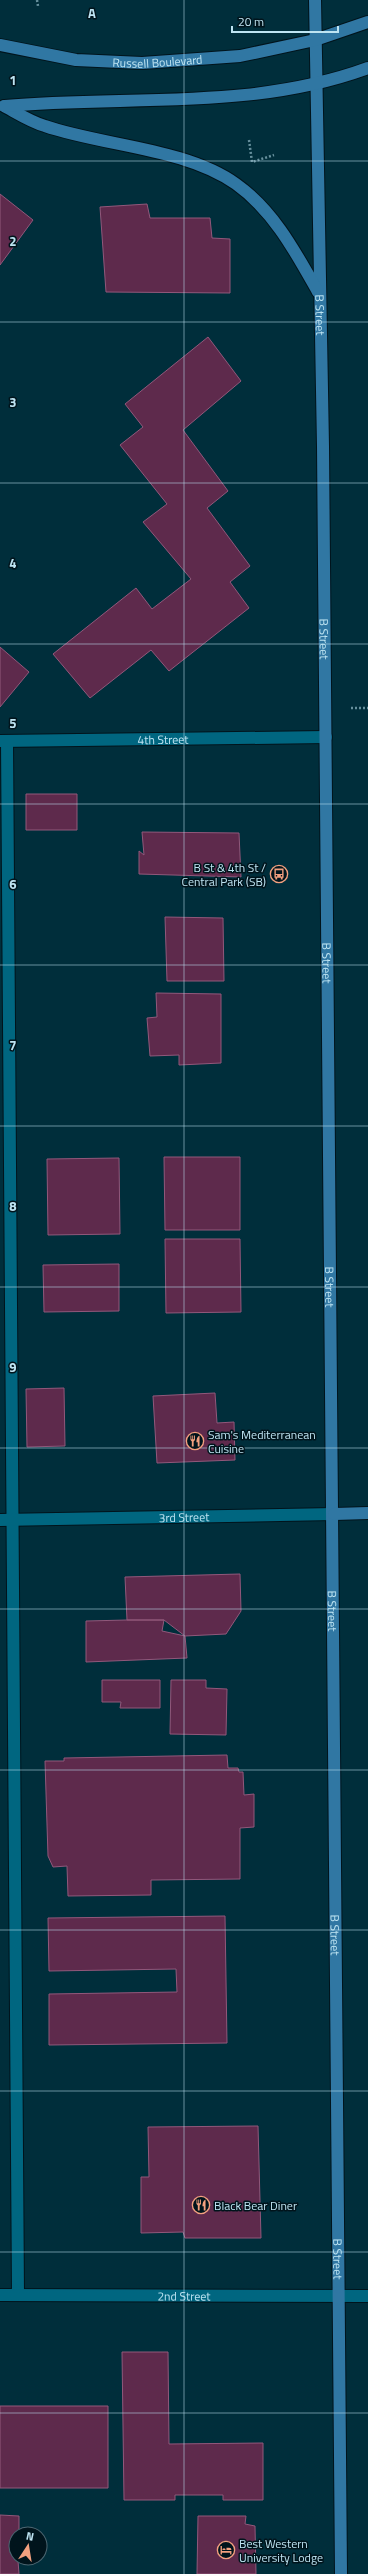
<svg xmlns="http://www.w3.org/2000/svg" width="368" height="2574" font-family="'Titillium Web',sans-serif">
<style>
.building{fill:#5e2a4c;stroke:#91587b}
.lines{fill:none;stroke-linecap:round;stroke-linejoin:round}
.lane-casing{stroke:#00141c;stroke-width:14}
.street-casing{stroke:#00141c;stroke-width:14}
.secondary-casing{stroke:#00141c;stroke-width:14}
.path{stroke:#66909d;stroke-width:2.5;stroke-dasharray:2 2;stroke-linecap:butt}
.lane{stroke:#006680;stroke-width:12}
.street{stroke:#006680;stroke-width:12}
.secondary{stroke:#3077a3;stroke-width:12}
.grid{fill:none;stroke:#bee4f2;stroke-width:1;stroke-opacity:0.55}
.labels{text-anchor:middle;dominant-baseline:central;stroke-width:3;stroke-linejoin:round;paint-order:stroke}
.street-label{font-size:12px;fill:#bee4f2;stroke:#00141c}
.poi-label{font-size:12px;fill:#bee4f2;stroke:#00141c;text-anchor:start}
.grid-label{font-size:13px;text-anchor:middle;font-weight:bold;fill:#bee4f2;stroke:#00141c;stroke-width:3;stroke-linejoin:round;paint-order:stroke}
</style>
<rect width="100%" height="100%" fill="#002e3b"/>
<path class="building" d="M0,194L33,220L0,265Z
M147,204L150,218H210L212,238L230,239V293L106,292L100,207Z
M208,337L241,381L183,430L228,491L207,508L250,566L230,582L249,608L169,671L151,650L90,698L53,654L136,588L152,609L191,579L143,522L167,504L120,445L143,427L125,404Z
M0,647L29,672L0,707Z
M26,794H77V830H26Z
M142,832L239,833L241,877L139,874V851L144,855Z
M165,917L223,918L224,981H167Z
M156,993L221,994V1063L179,1065V1055L150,1056L147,1018L157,1017Z
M164,1157H240V1230H165Z
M119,1158L120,1234L48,1235L47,1159Z
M165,1239H240L241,1312L166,1313Z
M119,1264V1311L44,1312L43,1265Z
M64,1388L65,1446L27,1447L26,1389Z
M215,1393L217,1423L234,1422L235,1460L157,1463L153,1396Z
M240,1574L241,1611L226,1634L185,1636L164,1620H127L125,1577Z
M127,1620H164L162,1631L185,1636L187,1658L86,1662V1621Z
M102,1680H160V1708H120L121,1702H102Z
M171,1680H206V1688L227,1689L226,1735L170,1734Z
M227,1755L228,1768H238L239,1772H243L244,1795L254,1794V1827L240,1828V1879L151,1880V1895L68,1896L67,1866L53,1867L48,1856L45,1761H64V1758Z
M225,1916L227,2043L49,2045V1994L177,1992L176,1969L49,1971L48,1918Z
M258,2126L261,2238H185L183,2232L141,2233V2177H149L148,2127Z
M122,2352H168L169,2444L263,2443V2500H223V2495H175V2500H124Z
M0,2406H108V2488H0Z
M0,2515L19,2516V2534H16L19,2574H0Z
M198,2516H246L245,2524L255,2526L256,2574H197Z"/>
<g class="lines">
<defs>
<path id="lane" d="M7,741L18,2295"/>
<g id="street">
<path id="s1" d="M0,741L326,737"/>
<path id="s2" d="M0,1520L334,1514"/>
<path id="s3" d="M0,2295L368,2296"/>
</g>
<g id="secondary">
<path id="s4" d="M315,0L323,446L341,2574"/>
<path id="s5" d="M0,45L76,60L142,63L240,56L315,40L368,22"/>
<path d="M4,106C17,113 31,122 45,126C103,146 186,148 236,184C274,211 296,253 318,292"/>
<path d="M5,106C126,95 251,111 368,68"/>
<path d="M334,1514L368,1513"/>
</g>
</defs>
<use href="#lane" class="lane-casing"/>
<use href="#street" class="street-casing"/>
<use href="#secondary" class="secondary-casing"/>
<path class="path" d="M37,0L38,6
M249,140L252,162L274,155
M351,708H368"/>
<use href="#lane" class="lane"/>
<use href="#street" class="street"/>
<use href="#secondary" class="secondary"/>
</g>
<path class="grid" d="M184,0V2574M0,161H368M0,322H368M0,483H368M0,644H368M0,804H368M0,965H368M0,1126H368M0,1287H368M0,1448H368M0,1609H368M0,1770H368M0,1930H368M0,2091H368M0,2252H368M0,2413H368"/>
<defs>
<symbol id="bus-ring" viewBox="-11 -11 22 22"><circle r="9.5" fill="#00141c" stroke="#f2a07f" stroke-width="1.5"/><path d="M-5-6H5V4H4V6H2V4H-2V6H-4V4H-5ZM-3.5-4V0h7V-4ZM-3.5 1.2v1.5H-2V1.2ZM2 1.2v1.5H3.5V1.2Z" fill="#f2a07f"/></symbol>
<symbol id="restaurant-ring" viewBox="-11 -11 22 22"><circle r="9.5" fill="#00141c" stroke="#f2a07f" stroke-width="1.5"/><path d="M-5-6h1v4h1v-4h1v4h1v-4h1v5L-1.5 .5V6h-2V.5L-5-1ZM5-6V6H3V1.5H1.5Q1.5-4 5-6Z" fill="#f2a07f"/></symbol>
<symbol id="hotel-ring" viewBox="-11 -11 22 22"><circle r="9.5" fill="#00141c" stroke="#f2a07f" stroke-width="1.5"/><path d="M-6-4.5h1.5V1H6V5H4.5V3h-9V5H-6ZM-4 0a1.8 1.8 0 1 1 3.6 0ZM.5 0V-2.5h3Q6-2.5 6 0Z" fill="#f2a07f"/></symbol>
</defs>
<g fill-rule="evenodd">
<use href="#bus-ring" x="269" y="864" width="20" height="20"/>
<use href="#restaurant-ring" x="185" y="1431" width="20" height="20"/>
<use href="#restaurant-ring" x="191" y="2195" width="20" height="20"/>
<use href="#hotel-ring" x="216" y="2540" width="20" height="20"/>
</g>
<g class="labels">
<g class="street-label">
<text stroke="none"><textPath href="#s5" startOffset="159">Russell Boulevard</textPath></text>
<text stroke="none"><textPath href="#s4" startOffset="315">B Street</textPath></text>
<text stroke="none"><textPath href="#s4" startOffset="639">B Street</textPath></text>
<text stroke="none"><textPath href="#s1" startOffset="163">4th Street</textPath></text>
<text stroke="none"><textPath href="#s4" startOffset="963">B Street</textPath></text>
<text stroke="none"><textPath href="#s4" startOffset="1287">B Street</textPath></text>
<text stroke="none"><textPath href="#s2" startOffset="184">3rd Street</textPath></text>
<text stroke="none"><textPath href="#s4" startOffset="1611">B Street</textPath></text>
<text stroke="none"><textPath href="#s4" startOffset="1935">B Street</textPath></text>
<text stroke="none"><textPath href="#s4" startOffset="2259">B Street</textPath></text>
<text stroke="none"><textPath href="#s3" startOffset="184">2nd Street</textPath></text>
</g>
<g class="poi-label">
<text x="266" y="867" text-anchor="end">B St &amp; 4th St /<tspan x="266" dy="14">Central Park (SB)</tspan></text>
<text x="208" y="1434">Sam's Mediterranean<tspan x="208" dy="14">Cuisine</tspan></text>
<text x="214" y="2205">Black Bear Diner</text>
<text x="239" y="2543">Best Western<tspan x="239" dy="14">University Lodge</tspan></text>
</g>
</g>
<g class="grid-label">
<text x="92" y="18">A</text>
<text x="13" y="85">1</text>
<text x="13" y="246">2</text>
<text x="13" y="407">3</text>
<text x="13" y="568">4</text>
<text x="13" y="728">5</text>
<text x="13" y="889">6</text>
<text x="13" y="1050">7</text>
<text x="13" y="1211">8</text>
<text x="13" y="1372">9</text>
</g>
<g transform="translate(28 2546) rotate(12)"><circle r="19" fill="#00141c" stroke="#4c6772"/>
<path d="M0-3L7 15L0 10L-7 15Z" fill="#f2a07f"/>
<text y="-6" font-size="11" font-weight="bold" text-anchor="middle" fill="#bee4f2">N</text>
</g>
<path d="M232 26v6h106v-6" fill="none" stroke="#bee4f2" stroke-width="2"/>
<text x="238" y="26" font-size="12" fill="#bee4f2" stroke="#00141c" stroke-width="3" paint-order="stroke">20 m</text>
</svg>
